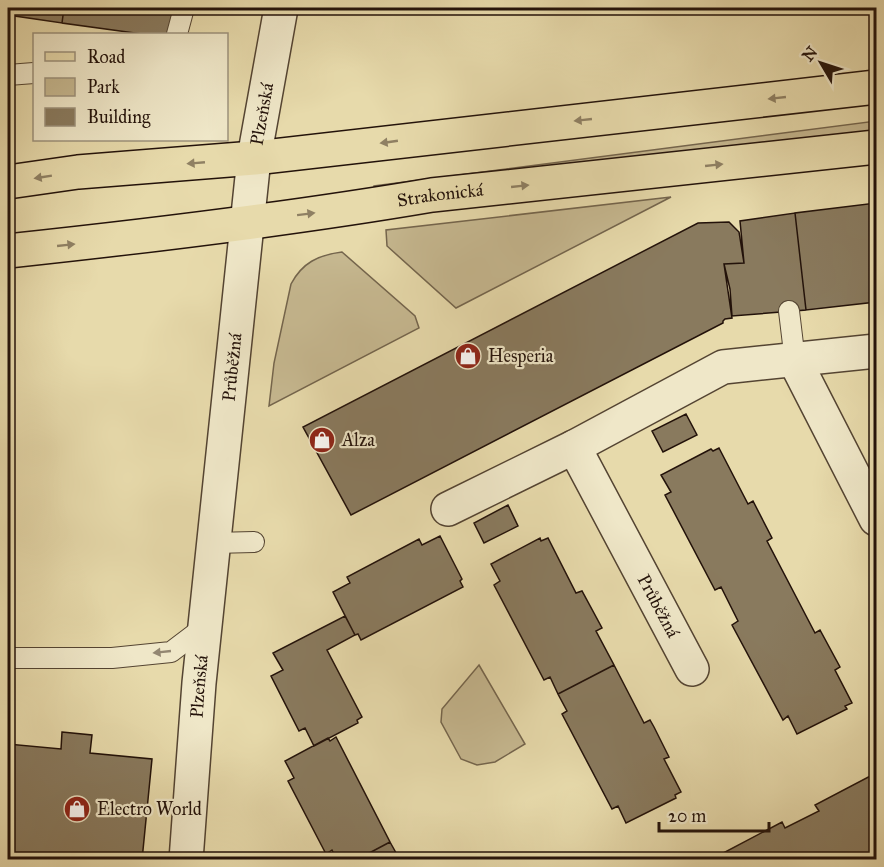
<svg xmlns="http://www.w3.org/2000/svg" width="884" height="867" font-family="'IM FELL Great Primer',serif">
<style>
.green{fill:#c6b890;stroke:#74654d;stroke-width:1.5}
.building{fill:#897a5e;stroke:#23120a;stroke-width:1.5}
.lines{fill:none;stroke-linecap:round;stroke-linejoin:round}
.service-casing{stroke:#544432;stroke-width:22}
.minor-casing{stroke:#544432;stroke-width:36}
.primary-casing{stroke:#23120a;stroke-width:36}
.service{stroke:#efe7c8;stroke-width:20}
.minor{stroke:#efe7c8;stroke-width:33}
.primary{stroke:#e7daab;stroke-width:33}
.oneway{fill:#8f8063}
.oneway2{fill:#938772}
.labels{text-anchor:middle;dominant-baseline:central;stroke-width:4.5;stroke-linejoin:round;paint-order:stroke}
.street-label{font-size:18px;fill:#23120a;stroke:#efe7c8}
.poi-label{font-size:18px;fill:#23120a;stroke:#efe7c8;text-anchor:start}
</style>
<rect width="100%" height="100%" fill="#e7daab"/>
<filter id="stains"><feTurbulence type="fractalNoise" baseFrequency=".00333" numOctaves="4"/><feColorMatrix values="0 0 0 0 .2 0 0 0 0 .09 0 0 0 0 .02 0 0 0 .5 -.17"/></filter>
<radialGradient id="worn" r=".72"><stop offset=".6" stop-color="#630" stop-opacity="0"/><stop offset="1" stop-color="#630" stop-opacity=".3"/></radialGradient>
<path class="green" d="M876,121V133L373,198L374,186Z
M671,197L456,308L387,246L386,230Z
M342,252L415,316L419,328L269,406L274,363L291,284C302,263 318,255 342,252Z
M479,665L525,744L495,762L477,765L461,759L441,722L442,709Z"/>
<path class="building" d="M8,8H64L62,23L8,15Z
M64,8H178L174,34H142L62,23Z
M876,203V302L806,310L795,213Z
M795,213L806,310L732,316L730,289L724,264L744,263L740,221Z
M729,222L739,232L744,263L724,264L732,318L725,319L723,321V323L351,515L303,427L698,223Z
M686,414L697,435L663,452L652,431Z
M719,448L748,504L753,501L772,538L767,541L815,633L820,630L840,667L835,670L852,703L845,706L847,709L797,734L788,716L783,720L732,625L738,621L721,587L715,590L665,495L671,492L661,475L711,449L713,451Z
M508,505L518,526L484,543L474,523Z
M440,536L462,579L460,581L463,587L361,640L358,634L355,635L333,592L350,583L347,577L419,539L422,545Z
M540,538L541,541L548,538L576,593L582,591L602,628L596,631L614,665L558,694L550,677L544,680L494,585L500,581L491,564Z
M345,616L355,635L327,650L362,717L357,720L358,723L314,746L305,728L299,731L271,676L283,670L273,653Z
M614,665L644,723L650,720L654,727L669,757L664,759L681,792L675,795L676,798L626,823L618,806L612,809L562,714L567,711L558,694Z
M62,732L92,735L90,753L152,759L142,860H8V744L61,749Z
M336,737L390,842L356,860H337L332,850L326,854L288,781L294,778L285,761L328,738L330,741Z
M876,773V851L864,858L866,860H710L782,822L785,828L819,811L815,805Z
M390,842L400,860H356Z"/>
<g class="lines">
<defs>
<path id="service" d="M177,34L184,8
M8,75L34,73
M789,311L795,361
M213,543L254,542
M8,658H112L171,652L204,627"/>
<g id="minor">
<path d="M795,361L876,519"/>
<path id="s1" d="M574,447L692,669"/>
<path d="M448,509L574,447L723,367L876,351"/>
<path id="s2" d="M186,860L199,683L254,158L281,8"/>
</g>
<g id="primary">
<path d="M8,182L78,172L254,158L876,87"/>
<path id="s3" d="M8,251C149,236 291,219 432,195L876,147"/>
</g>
</defs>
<use href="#service" class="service-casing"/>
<use href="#minor" class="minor-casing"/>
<use href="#primary" class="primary-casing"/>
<use href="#service" class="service"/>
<use href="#minor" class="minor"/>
<use href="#primary" class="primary"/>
</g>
<defs><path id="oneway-solid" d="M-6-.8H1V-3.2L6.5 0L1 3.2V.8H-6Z" transform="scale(1.5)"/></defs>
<g class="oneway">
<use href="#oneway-solid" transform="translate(777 98) rotate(174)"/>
<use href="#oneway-solid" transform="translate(583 120) rotate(174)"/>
<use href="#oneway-solid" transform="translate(389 142) rotate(172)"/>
<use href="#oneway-solid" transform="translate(196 163) rotate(175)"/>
<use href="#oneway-solid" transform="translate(714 165) rotate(-6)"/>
<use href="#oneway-solid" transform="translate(43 177) rotate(171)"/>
<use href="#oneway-solid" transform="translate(520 186) rotate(-6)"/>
<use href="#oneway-solid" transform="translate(306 214) rotate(-7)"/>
<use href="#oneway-solid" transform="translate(66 245) rotate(-6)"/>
</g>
<use class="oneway2" href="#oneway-solid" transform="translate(162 652) rotate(174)"/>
<defs>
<symbol id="shop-disc" viewBox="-11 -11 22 22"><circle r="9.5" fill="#8f2418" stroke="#efe7c8"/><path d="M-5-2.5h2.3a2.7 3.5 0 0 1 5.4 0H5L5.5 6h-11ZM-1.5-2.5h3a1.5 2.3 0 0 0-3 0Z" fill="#fff"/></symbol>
</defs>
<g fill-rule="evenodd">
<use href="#shop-disc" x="453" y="341" width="30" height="30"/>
<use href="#shop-disc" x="307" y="425" width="30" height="30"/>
<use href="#shop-disc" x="62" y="794" width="30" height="30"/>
</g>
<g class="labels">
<g class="street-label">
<text stroke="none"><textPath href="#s2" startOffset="750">Plzeňská</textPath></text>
<text stroke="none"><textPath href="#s3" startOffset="436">Strakonická</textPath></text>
<text stroke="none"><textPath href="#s2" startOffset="495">Průběžná</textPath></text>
<text stroke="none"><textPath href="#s1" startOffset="180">Průběžná</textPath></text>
<text stroke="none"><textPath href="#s2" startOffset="174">Plzeňská</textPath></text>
</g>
<g class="poi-label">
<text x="488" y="356">Hesperia</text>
<text x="342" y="440">Alza</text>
<text x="97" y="809">Electro World</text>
</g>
</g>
<rect width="884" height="867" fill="none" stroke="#e7daab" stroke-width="30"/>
<rect x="9" y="9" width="866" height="849" fill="none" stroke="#23120a" stroke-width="3"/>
<rect x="15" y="15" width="854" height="837" fill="none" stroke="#23120a" stroke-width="1.5"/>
<rect x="33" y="33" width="195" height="108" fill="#efe7c8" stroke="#9d927c" stroke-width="1.5"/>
<rect x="45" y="52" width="30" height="9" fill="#e7daab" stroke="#9d927c" stroke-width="1.5"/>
<text x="87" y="63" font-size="18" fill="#23120a">Road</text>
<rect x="45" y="78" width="30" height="18" fill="#c6b890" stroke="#9d927c" stroke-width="1.5"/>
<text x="87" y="93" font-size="18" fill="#23120a">Park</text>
<rect x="45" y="108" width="30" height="18" fill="#897a5e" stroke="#9d927c" stroke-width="1.5"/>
<text x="87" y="123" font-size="18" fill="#23120a">Building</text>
<g transform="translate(821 63) rotate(309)" stroke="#efe7c8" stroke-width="4.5" paint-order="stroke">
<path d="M0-4.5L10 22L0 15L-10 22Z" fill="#23120a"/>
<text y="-9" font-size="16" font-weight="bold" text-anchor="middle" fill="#23120a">N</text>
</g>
<path d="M659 822v9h110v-9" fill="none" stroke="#23120a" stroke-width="3"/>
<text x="668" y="822" font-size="18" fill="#23120a" stroke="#efe7c8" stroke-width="4.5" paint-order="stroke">20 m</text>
<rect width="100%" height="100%" filter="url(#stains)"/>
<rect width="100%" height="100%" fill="url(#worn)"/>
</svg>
